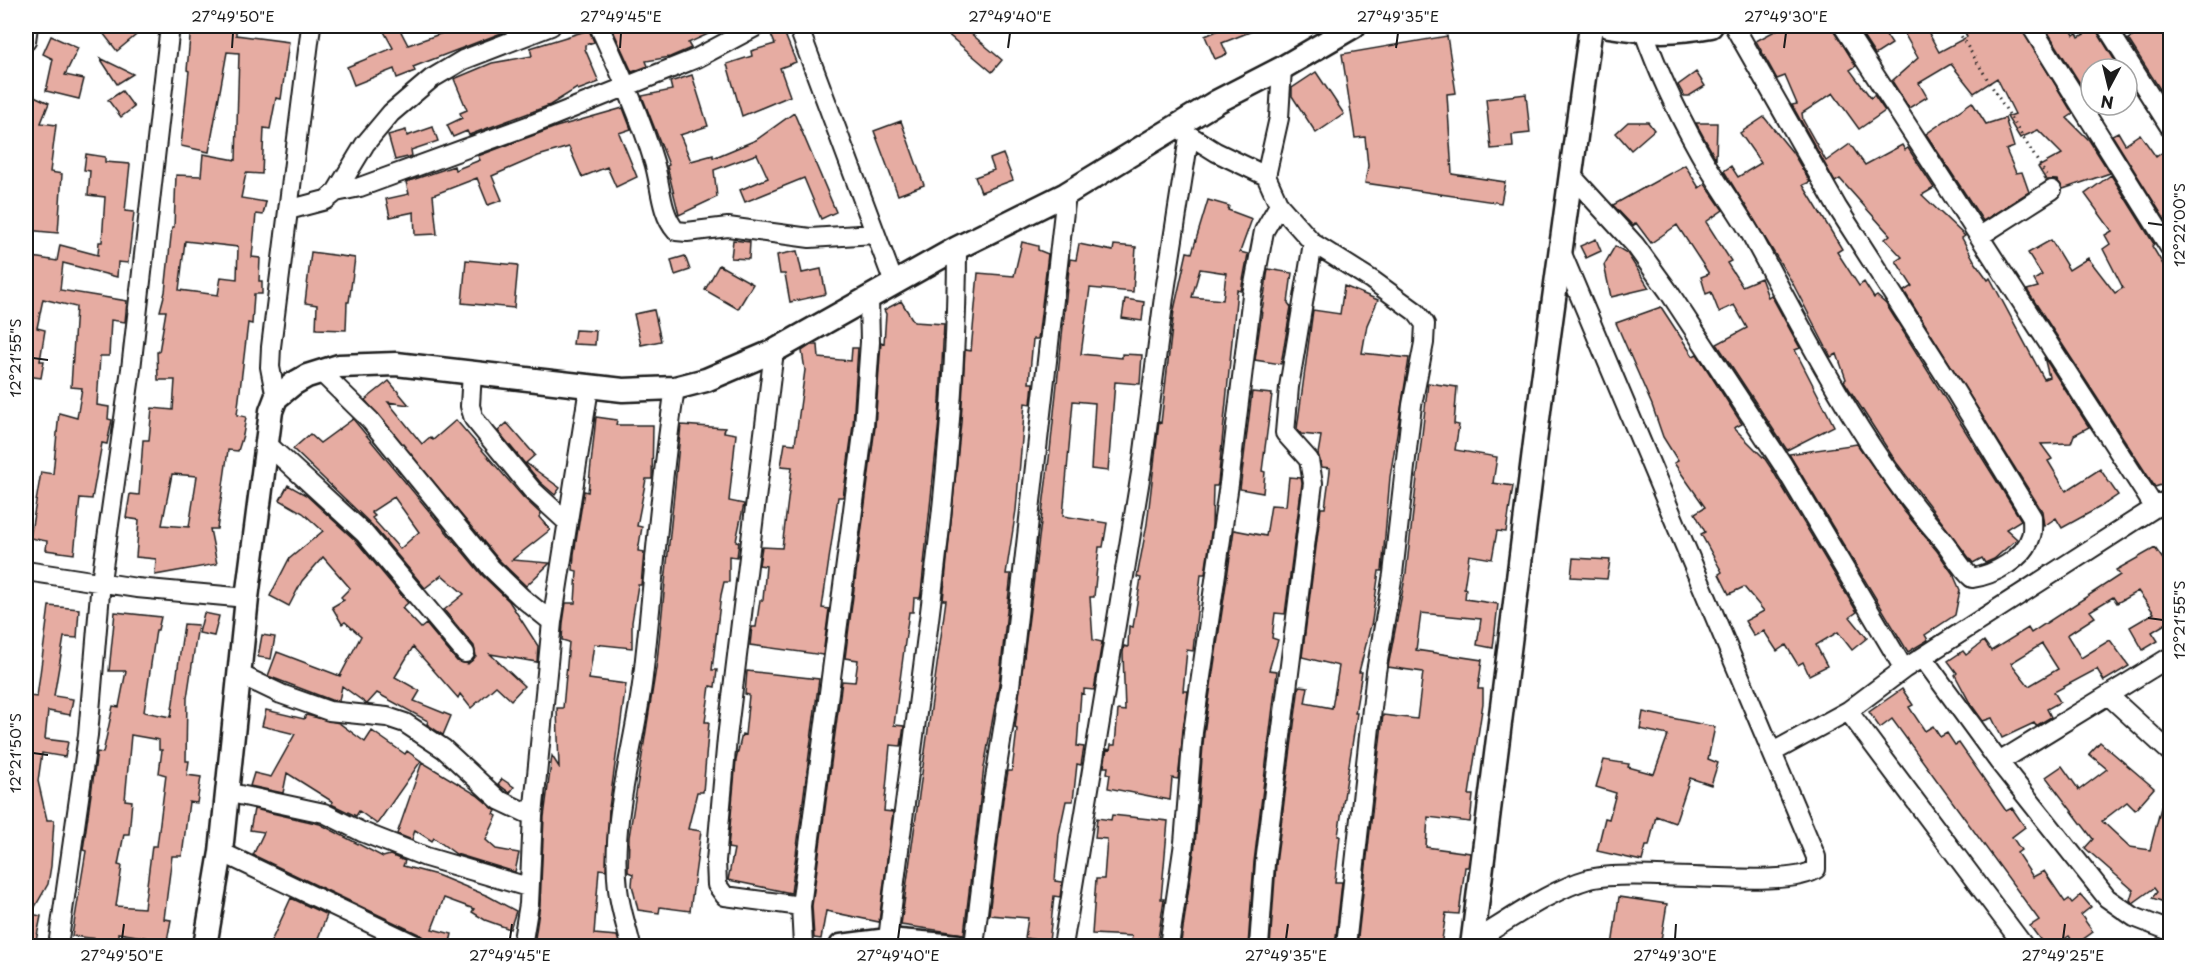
<svg xmlns="http://www.w3.org/2000/svg" width="2196" height="972" font-family="'Playpen Sans',sans-serif">
<style>
.building{fill:#e6aca2;stroke:#1c1c1c;stroke-width:1.5;fill-rule:evenodd}
.lines{fill:none;stroke-linecap:round;stroke-linejoin:round}
.minor-casing{stroke:#1c1c1c;stroke-width:22}
.tertiary-casing{stroke:#1c1c1c;stroke-width:27}
.path{stroke:#1c1c1c;stroke-width:3;stroke-dasharray:1.5 4.5;stroke-linecap:butt}
.minor{stroke:#fff;stroke-width:18}
.tertiary{stroke:#fff;stroke-width:22}
.ticks{fill:none;stroke:#1c1c1c;stroke-width:2}
.neatline{fill:none;stroke:#1c1c1c;stroke-width:2}
.ticks-label{font-size:15px;text-anchor:middle;fill:#1c1c1c}
</style>
<rect width="100%" height="100%" fill="#fff"/>
<filter id="ink" filterUnits="userSpaceOnUse"><feTurbulence type="fractalNoise" baseFrequency=".0167" numOctaves="2"/><feDisplacementMap in="SourceGraphic" scale="12" xChannelSelector="R" yChannelSelector="G"/><feConvolveMatrix kernelMatrix="1 2 1 2 8 2 1 2 1" color-interpolation-filters="sRGB"/></filter>
<g filter="url(#ink)">
<path class="building" d="M113,26H147L117,51L103,33Z
M191,26H236V35L289,42L281,99L276,98L270,129L264,128L262,174L246,173L241,198L266,202L263,215L256,214L252,257L260,258L259,281H262V294H254L252,324L248,323L237,415L246,417L243,435L238,451L228,450L217,529H210L217,564L155,575L156,559L136,557L139,520L126,518L130,494L139,495L143,440H149L152,408L173,410L175,380H158L157,352H159L166,311H160L165,292L172,227H174L176,175L201,176L203,154L236,160L239,53L227,52L209,152L181,146L189,71L187,70ZM185,241L238,247L237,279L221,277L218,295L179,290ZM172,474L197,476L189,527L162,525Z
M381,26H398L408,45L463,26L517,27L413,67L415,71L397,78L394,69L354,85L347,67L393,48Z
M611,26H671L673,32L688,26H726L688,43L691,48L670,57L646,61L648,66L632,72Z
M938,26H962L1002,60L992,72Z
M1229,26H1265L1222,43L1227,54L1215,59L1205,36Z
M1784,26H1832L1856,66L1850,70L1871,98L1874,95L1885,111L1859,129L1833,93L1802,113L1803,120L1826,161L1850,144L1865,165L1902,145L1905,150L1908,148L1934,188L1922,195L1965,236L1962,238L1975,262L1988,280L1990,278L2044,379L2049,377L2044,357L2089,427L2074,435L2071,443L2041,444L2052,459L2048,461L2066,491L2100,469L2118,495L2100,507L2062,528L2056,518L2044,526L2042,511L1904,291L1912,286L1896,261L1902,257L1885,239L1890,235L1840,179L1835,182L1792,105L1797,104L1785,76L1777,79L1756,41Z
M1856,26H1880L1892,44L1875,55Z
M1900,26H1925L1939,52L1967,37L1962,26H2020L2073,114L2067,118L2089,140L2110,173L2063,189L2057,180H2046L2038,167L2062,154L2038,130L2020,138L2007,117L2015,114L1997,78L1974,93L1951,64L1919,83L1927,97L1909,108L1892,81L1918,58Z
M2044,26H2069L2074,35L2077,33L2079,37L2095,28L2120,69H2091V101Z
M2135,26H2170V105L2128,39L2140,32Z
M782,27L796,62L780,68L790,96L742,116L727,64L752,56L751,51L775,44L770,32Z
M589,30L594,42L585,45V49L599,82L578,90L577,88L550,105L529,113L469,135L467,131L453,137L447,125L462,118L460,113L467,110L454,79L492,63L532,56L530,48Z
M51,36L78,48L65,75L84,79L79,99L46,91L53,59L43,54Z
M1447,36L1456,93L1447,94L1452,174L1505,182L1501,203L1365,183L1368,166L1365,137L1355,138L1342,54Z
M100,58L133,74L117,84Z
M1316,72L1344,114L1316,133L1292,96V88Z
M1696,72L1705,86L1689,96H1684L1678,85Z
M692,75L708,126L680,135L691,161L713,155V158L756,140L794,113L836,212L821,219L804,178L745,202L740,190L768,178L757,154L714,170L717,197L679,215L667,166L669,165L642,96L672,90L670,82Z
M122,91L134,107L121,117L108,100Z
M30,94L49,103L41,123L56,125L50,172L62,174L58,233L26,230L29,190H26V134Z
M1526,94L1530,133L1512,135L1513,147L1491,149L1486,99Z
M1972,102L1986,124L2005,118L2014,147L2006,150L2016,173L2022,172L2029,192L1983,221L1926,134Z
M623,108L631,129L619,133L637,177L616,187L607,167L582,177L569,147L538,156L492,176L502,200L488,205L477,178L433,195L437,234L415,235L414,212L390,217L386,199L409,194L406,182L454,166L455,170L480,160L478,156L556,127Z
M1764,117L1793,153L1810,182L1803,185L1842,249L1837,252L1859,286L1864,282L1874,298L1877,296L1886,304L2021,520L2006,529L2017,539L1994,559L1985,563L1982,558L1973,563L1896,462L1844,381L1846,379L1837,354L1831,357L1792,282L1724,171L1731,166L1738,177L1761,163L1740,133Z
M901,121L924,185L898,195L874,131Z
M1628,122H1648L1654,130L1631,150L1616,133Z
M1696,123H1717L1716,159L1707,143Z
M433,127L438,141L411,150L412,156L395,160L388,135L406,130L407,136Z
M2118,132L2125,144L2140,134L2156,157L2170,147V228L2112,135Z
M86,154L105,157V162L130,164L125,211L134,212L128,263L118,262L117,277L63,263L60,290L127,301L125,322L111,320L109,356H100L97,405L109,407L108,419L112,420L107,444L102,443L92,499L80,498L74,554L46,550L47,541L30,538L41,472L53,474L59,413L77,418L82,388L71,387L76,307L43,299L37,328L45,330L40,361H44L41,378L27,376L29,354H26V256L57,261L60,245L98,255L99,242H102L105,197L88,195L90,171L84,170Z
M1003,154L1013,180L981,192L975,177L994,170L990,159Z
M1685,165L1699,188L1705,184L1723,210L1706,222L1731,261L1727,263L1742,286L1761,278L1768,297L1771,295L1800,348L1795,350L1834,426L1787,450L1717,344L1747,328L1734,305L1719,312L1711,292L1706,294L1701,277L1709,274L1677,225L1651,243L1636,223L1633,226L1613,205Z
M2111,175L2154,244L2152,246L2170,276V482L2155,487L2027,290L2038,287L2034,280L2042,275L2028,253L2051,240L2069,270L2088,258L2115,293L2123,288L2103,249L2110,244L2105,235L2112,231L2085,194Z
M1208,200L1229,206L1228,210L1252,219L1240,252L1248,254L1241,291L1237,290L1218,483L1217,486H1213L1212,526L1205,574H1201L1193,651L1187,650L1183,691H1188L1178,779L1172,778L1170,800L1108,788L1110,774L1107,773L1108,767H1104L1107,749L1110,750L1111,745H1115L1118,710L1125,711L1123,653L1124,646L1128,647L1129,626L1133,627L1141,578L1137,577L1147,524L1159,422L1161,423L1174,310L1187,252L1192,253ZM1200,269L1226,273L1223,300L1192,297Z
M1596,239L1601,251L1586,258L1580,246Z
M733,240L750,242L749,259L731,258Z
M1022,242L1038,246V250L1048,254L1038,339H1033L1029,383H1033L1031,404L1025,403L1016,510L1006,574H1011L999,684L984,767L964,934L901,925L946,600H943L961,422L965,350L971,351L978,273L1014,276Z
M1079,244L1113,251L1114,245L1136,247L1133,292L1090,288L1081,354L1122,358V354L1142,355L1140,384L1115,382L1108,471L1091,469L1095,403L1073,401L1063,516L1107,523L1103,547H1099L1094,597H1090L1093,640L1102,642L1094,690L1084,689V694L1081,693L1077,746L1084,747L1081,765L1077,764L1073,801H1066L1059,834L1055,881L1062,882L1060,897L1054,896L1049,942L1025,938L1028,918L989,915L1003,799L1008,771H1012L1017,729L1015,728L1050,451L1070,259L1076,260Z
M1615,246L1627,253L1649,288L1611,297L1604,265Z
M797,251L802,273L821,269L826,294L790,302L785,274H780L777,255Z
M311,252L355,258L349,302H347L346,330L316,329L317,305L305,303Z
M685,256L690,270L675,275L671,260Z
M466,260L518,265L514,308L462,303Z
M719,265L753,284L738,309L705,290Z
M1268,269L1292,273L1288,303L1291,307L1281,364L1255,360Z
M1344,286L1378,300L1367,325L1362,353L1409,358L1408,365L1390,477L1382,571H1379L1372,621L1359,672H1362L1355,713H1357L1338,836H1340L1335,882H1342L1335,946H1270L1276,864L1299,686L1308,687L1305,703L1332,708L1339,666L1302,657L1321,508H1325L1330,471V468L1322,467L1318,454L1321,436L1301,434L1297,429L1313,310L1340,314Z
M1125,299L1144,302L1142,321L1122,318Z
M901,301L914,322L944,324L939,421L921,593L920,598H914L913,612H909L905,642L894,725L904,726L901,746L890,745L884,811L893,812L879,922L826,911L821,939L814,938L812,906L842,681L855,682L858,660L845,658L875,427L881,342L884,343L886,314L884,310Z
M1661,307L1693,356L1697,354L1742,424L1734,428L1765,459L1773,471L1857,612L1850,617L1867,638L1852,650L1838,632L1816,645L1827,666L1809,675L1803,662L1798,665L1786,645L1777,651L1764,631L1754,636L1745,621L1764,611L1744,587L1729,594L1719,574L1722,572L1701,534L1705,532L1695,513L1705,507L1674,463L1678,461L1663,437L1652,405L1616,323Z
M654,310L661,341L641,345L634,314Z
M575,330L596,331L595,345L573,344Z
M811,345H818L819,358L851,361L852,348H858L853,425L843,497H838L822,608L829,609L823,655L750,645L752,627H756L760,600H763L766,566L759,565L762,547L782,548L792,467L781,466L785,443L795,444L805,370L802,351Z
M389,381L409,405L388,402L422,444L430,437L433,440L456,420L523,497L541,514L539,517L550,530L512,560L550,563L526,586L499,560L365,400Z
M1428,383L1457,387L1454,424L1459,425L1455,450L1497,457L1493,483L1513,486L1506,532L1497,531L1492,559L1469,555L1464,588L1466,589L1465,599L1498,604L1493,648L1477,645L1481,619L1421,613L1416,650L1482,660L1478,689H1483V703L1469,795H1473L1470,822L1428,817L1426,847L1470,853L1468,867H1465L1459,914L1446,913L1441,946H1357L1383,715L1417,719L1423,672L1388,667L1406,573Z
M1252,392L1272,394L1262,471L1265,472L1263,493L1240,489Z
M596,417L617,420L616,425H653L652,479H646L637,526L642,527L638,551L644,552L641,585H638L632,622V648L594,644L589,679L626,684L609,808L606,870L599,869L594,934L617,936L620,946H542L534,945L540,905L544,817L552,756L559,767L557,708H563L569,642L562,640L563,623L566,603H575L577,571L573,570L574,554L584,491L588,492Z
M353,419L482,575L509,601L538,646L537,662L490,654L524,686L511,700L496,686L471,708L460,694L458,698L413,647L395,677L420,691L414,701L451,716L443,735L427,724L428,721L377,693L367,704L342,686L339,701L331,700L268,676L277,652L340,676L361,636L345,622L342,624L332,607L344,600L341,597L350,588L323,557L302,581L289,606L270,596L289,559L323,531L303,513L280,500L288,485L306,495L356,541L408,603L402,608L421,628L426,624L457,661L468,664L476,656L474,646L444,610L464,594L442,575L425,588L373,526L293,449L310,434L320,443ZM394,497L419,532L400,549L372,518L375,516L371,512Z
M507,423L535,455L526,463L560,488L555,495L540,482L498,431Z
M681,425L725,428L724,432L736,434L729,501L744,504L736,541L739,542L737,557L729,556V582H724L721,595L712,670H717L715,687L710,686L705,722H709L703,792H697L688,829L701,831L690,911L660,907L659,913L638,910L632,885L633,874L628,872L629,837L657,662Z
M1857,444L1904,511L1937,551L1953,574L1960,590L1955,615L1925,635L1928,640L1908,652L1789,454Z
M1289,477L1301,478L1302,483L1285,614L1275,613L1272,638L1278,640L1269,670L1277,671L1276,682L1254,862L1248,946H1212L1181,942L1195,845L1204,733L1234,530L1266,536L1271,505L1286,506Z
M2155,548L2170,569V621L2152,632L2158,641L2143,650L2130,627L2154,613L2138,591L2117,603L2113,597L2090,611L2095,617L2067,635L2081,658L2110,640L2129,666L2104,681L2097,669L2054,692L2060,702L2047,709L2051,717L2036,726L2034,723L2002,738L1992,718L1983,721L1970,703L1955,675L1957,673L1948,661L1963,651L1966,655L1984,641L1991,651L2028,628L2031,633L2120,575L2116,570ZM2042,644L2058,669L2029,686L2011,663Z
M1573,558L1610,560L1607,579L1571,577Z
M49,606L79,609L77,638L64,637L54,696L73,699L70,715L48,711L45,739L68,742L65,757L42,753L38,781L47,820H54L51,866L48,884L31,914L41,916L35,946H26V719L29,696L37,697Z
M115,612L161,617L158,630H156L144,712L171,717L184,624L198,625L187,698L186,761H189L187,775L201,777L197,803L189,802L182,856H172L164,919L171,920L167,941L118,933V941L72,936L86,851L83,850L97,752L103,753L113,706L119,707L126,671H109ZM131,735L159,740V750H162L159,773L166,775L157,846H152L144,908L116,906L122,866L118,865L124,834H129L132,801L125,800Z
M204,613L219,616L214,636L199,633Z
M262,635L275,637L271,659L258,657Z
M747,671L819,679L791,893L728,880L734,849L728,848L736,760L742,734L745,735L749,695L745,694Z
M1902,689L1913,705L1909,707L1925,731L1933,726L1940,737L1947,733L1955,745L1959,743L2006,811L2012,808L2025,827L2012,837L2021,850L2017,853L2033,877L2044,871L2065,902L2069,899L2072,903L2081,895L2091,907L2081,915L2093,932L2075,945L2069,936L2054,946H2045L2030,926L2039,920L1892,719L1880,728L1869,712Z
M266,710L304,719L306,715L339,723L365,742L372,731L405,754L407,751L421,761L377,824L359,811L356,816L331,804L333,802L287,773L283,793L250,786L254,773L271,777L295,734L262,726Z
M1643,712L1715,727L1708,759L1718,763L1711,785L1690,778L1675,823L1656,816L1649,846H1646L1642,861L1597,851L1605,818L1609,819L1616,793L1596,787L1604,760L1629,764L1628,767L1654,774L1668,735L1640,729Z
M2100,742L2154,788L2135,810L2127,802L2102,821L2130,847L2150,850L2166,788L2170,789V825L2163,853L2170,854V907L2167,903L2152,898L2157,892L2154,888L2133,903L2130,900L2133,890L2085,848L2093,839L2046,777L2062,766L2079,790L2107,769L2089,754Z
M422,762L477,795L496,811L494,814L497,816L486,840L496,849L519,853L515,872L456,854L434,838L432,841L415,830L412,840L397,834Z
M502,779L514,787L510,793L498,784Z
M254,809L320,824L383,857L390,855L405,861L403,866L437,875L488,896L516,911L510,929L485,920L472,912L474,909L444,898L432,929L452,934L449,946L428,941L423,936L253,855L264,832L250,830Z
M1112,815L1168,821L1161,899H1164L1157,946H1130L1132,936L1092,934L1096,879H1104L1107,839L1095,838L1097,818L1111,820Z
M1619,897L1667,904L1660,946H1612Z
M291,898L327,915L315,946H269Z"/>
<g class="lines">
<defs>
<path id="minor" d="M599,26C619,70 640,115 654,162C661,184 660,213 676,231L687,232L728,227L810,238L875,234
M798,26L894,283
M1843,26L2155,508
M2031,26L2170,248
M2106,26L2170,127
M1644,32C1658,72 1676,110 1697,148C1713,178 1735,206 1752,236C1809,341 1862,449 1942,539C1953,552 1959,567 1972,578C1994,575 2025,558 2031,536C2033,531 2032,523 2032,517L1955,391L1837,207L1734,26
M26,41L28,26
M1282,68L1279,118L1266,176L1279,205L1313,243L1372,280L1416,312L1425,324L1424,343L1412,405L1393,574L1376,672L1346,946
M1181,130L1216,152L1266,176
M1570,174L1635,245L1669,292L1783,465L1904,669
M336,192L360,187L533,124L697,58L757,26
M288,210L326,200L336,192L365,144L391,113L431,79L463,60L551,26
M1980,236L2052,190
M774,351L727,738L716,861L717,885L725,896L801,906
M320,371L370,420L491,568L521,597L552,622
M472,372L470,406L474,419L532,490L567,522
M276,398L270,367L271,347L311,26
M266,443L364,533L465,653
M26,571L137,588L247,598
M1923,658L1999,762L2107,898L2134,917L2170,931
M241,675L281,694L329,711L387,717L405,723L444,749L499,800L533,816
M2109,696L2170,752
M1848,711L2024,946
M1773,752L1848,711L1904,669L2170,498
M1999,762L2170,657
M226,792L324,813L362,832L426,857L528,887
M221,852L418,946
M888,940C914,710 957,480 957,248
M1472,942C1507,922 1550,890 1589,879C1638,867 1787,891 1816,869V857L1560,249
M58,946L88,735L101,581L131,369L170,26
M522,946L529,904L533,816L552,622L589,388
M631,946C627,928 620,908 618,889C610,818 635,747 643,677C654,581 660,484 675,388
M803,946L801,906L864,426L870,342L869,299
M974,946L992,797L1010,686L1066,194
M1063,946L1142,467L1164,297L1189,137
M1169,946L1184,843L1193,732L1229,484L1252,295L1264,231L1279,205
M1259,946L1265,863L1313,483L1309,460L1285,433L1289,387L1313,243"/>
<path id="tertiary" d="M1609,26C1645,32 1675,33 1711,26
M205,946L221,852L247,598L271,411L276,398L293,384L307,376L339,366L396,364L623,390L675,388L706,380L774,351L957,248L1066,194L1218,101L1282,68L1354,26
M841,946L888,940L957,946
M1472,946L1542,387L1591,26"/>
</defs>
<use href="#minor" class="minor-casing"/>
<use href="#tertiary" class="tertiary-casing"/>
<path class="path" d="M1955,26L2046,175"/>
<use href="#minor" class="minor"/>
<use href="#tertiary" class="tertiary"/>
</g>
</g>
<path class="ticks" d="M232,48L233,33M620,48L621,33M1008,48L1010,33M1396,48L1398,33M1784,48L1786,33M2148,223L2163,225M33,358L48,360M2148,618L2163,620M33,753L48,755M122,939L124,924M510,939L512,924M898,939L900,924M1286,939L1288,924M1675,939L1676,924M2063,939L2065,924"/>
<rect width="2196" height="972" fill="none" stroke="#fff" stroke-width="66"/>
<g transform="translate(2109 87) rotate(187)"><circle r="28" fill="#ffffff" stroke="#a4a4a4" stroke-width="1.5"/>
<path d="M0-4.5L10 22L0 15L-10 22Z" fill="#1c1c1c"/>
<text y="-9" font-size="16" font-weight="bold" text-anchor="middle" fill="#1c1c1c">N</text>
</g>
<rect x="33" y="33" width="2130" height="906" class="neatline"/>
<g class="ticks-label">
<text x="233" y="22">27°49'50"E</text>
<text x="621" y="22">27°49'45"E</text>
<text x="1010" y="22">27°49'40"E</text>
<text x="1398" y="22">27°49'35"E</text>
<text x="1786" y="22">27°49'30"E</text>
<text transform="translate(2180 225) rotate(-90)" y="5">12°22'00"S</text>
<text transform="translate(16 358) rotate(-90)" y="5">12°21'55"S</text>
<text transform="translate(2180 620) rotate(-90)" y="5">12°21'55"S</text>
<text transform="translate(16 753) rotate(-90)" y="5">12°21'50"S</text>
<text x="122" y="961">27°49'50"E</text>
<text x="510" y="961">27°49'45"E</text>
<text x="898" y="961">27°49'40"E</text>
<text x="1286" y="961">27°49'35"E</text>
<text x="1675" y="961">27°49'30"E</text>
<text x="2063" y="961">27°49'25"E</text>
</g>
</svg>
